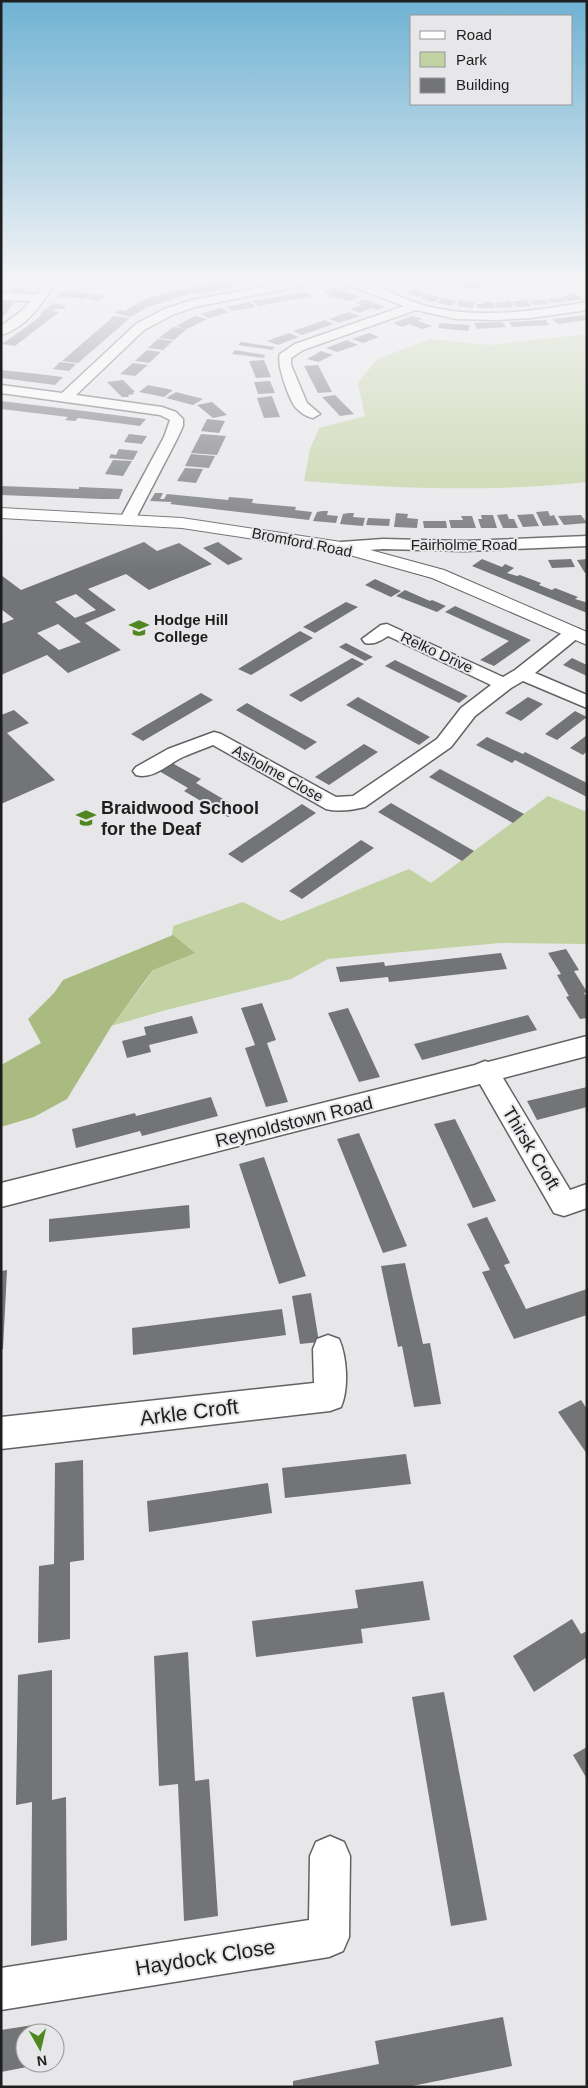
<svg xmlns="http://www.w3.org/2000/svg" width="588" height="2088" font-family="Helvetica,sans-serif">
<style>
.green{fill:#c3d2a2}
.forest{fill:#aabb81}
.building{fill:#737476;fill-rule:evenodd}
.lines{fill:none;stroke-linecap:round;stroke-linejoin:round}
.street-casing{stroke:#616264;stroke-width:3}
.secondary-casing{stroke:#616264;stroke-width:2}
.street{fill:#fff;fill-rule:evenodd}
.secondary{fill:#fff;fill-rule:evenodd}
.labels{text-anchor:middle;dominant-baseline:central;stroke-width:4;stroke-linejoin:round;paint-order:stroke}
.far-street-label{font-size:15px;fill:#1e1e1f;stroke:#e7e7ea}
.far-poi-label{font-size:15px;font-weight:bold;fill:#1e1e1f;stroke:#e7e7ea;text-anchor:start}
.poi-label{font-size:18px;font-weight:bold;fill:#1e1e1f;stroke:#e7e7ea;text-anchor:start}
.street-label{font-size:18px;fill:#1e1e1f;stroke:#e7e7ea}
.near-street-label{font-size:21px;fill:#1e1e1f;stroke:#e7e7ea}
</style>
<rect width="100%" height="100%" fill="#e7e7ea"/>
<path class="green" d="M587,334V482C493,492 398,489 304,481L310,449L319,428L365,416L358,383L377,359L430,339L489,345Z
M548,796L587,812V944L500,943L328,959L291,979L170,1009L111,1026C127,1005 174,951 173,926L243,902L281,921L409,869L431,883Z"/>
<path class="forest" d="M173,935L195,953L153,970L111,1027L67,1099L34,1117L1,1127V1065L41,1043L28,1019L54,993L63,980Z"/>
<path class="building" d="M237,280L264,281L196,294L188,289L213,282L216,284Z
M509,281H533V286H516V283Z
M16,282L29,283L26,287L12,286Z
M465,282H485L484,285H480V289L465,288Z
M12,288H26L22,293L9,292Z
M334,288L360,297L350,301L328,296L331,294L323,292Z
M184,289L192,293L148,307L130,317L115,313L120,310L124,311L148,298L173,291Z
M64,290L76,292L68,298L56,296Z
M414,290L427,294L417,297L405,293Z
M78,292L91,294L84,299L71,297Z
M306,292L312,296L259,306L252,301Z
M574,293L584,299L569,301L560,296H570L567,294Z
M92,294L105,296L98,301L87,298Z
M428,294L441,298L432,302L419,298Z
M442,298L457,301L451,306L437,303Z
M561,298L566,301L552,303L546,299Z
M365,299L385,307L376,310L372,308L359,313L350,309L362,305L355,303Z
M523,299H526L532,306L516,307L512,301H525Z
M459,300L475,302L473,308L457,306Z
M545,300L549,304L535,305L530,301Z
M1,301L15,302L1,319Z
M510,301L513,307L497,308L494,303Z
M250,302L256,307L232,311L226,307Z
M483,302H492L495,308H478L476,304H484Z
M53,303L67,306L63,308L67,309H55L52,311L59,312L15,346L2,344L36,320L42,314H40Z
M220,308L229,312L209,318L201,314Z
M349,312L360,316L339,323L329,319Z
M587,315V320L558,324L552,319Z
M114,316L130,318L78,363L62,361Z
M195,316L207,319L187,329L176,326Z
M413,316L423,319L418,321L432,326L422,329L409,324L402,327L393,323Z
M325,320L334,324L302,335L293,331Z
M546,320L549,325L512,327L509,322Z
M502,322L506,327L477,329L474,323Z
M440,323L470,325L468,331L438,328Z
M173,327L187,329L174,340L159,338Z
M289,333L299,337L278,345L267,341Z
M369,333L379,337L363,343L352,339Z
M158,339L173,341L163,350L148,348Z
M347,340L358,345L337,352L326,348Z
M241,342L275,347L272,350L238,345Z
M147,350L161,352L149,363L135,361Z
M235,350L266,355L263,358L232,354Z
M321,351L333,355L318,362L307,359Z
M264,360L271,377L256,378L249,361Z
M60,362L76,364L69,371L53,369Z
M133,363L148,365L135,376L120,374Z
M318,365L332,392L318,393L304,366Z
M1,370L30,373L63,377L55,385L1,378Z
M123,380L135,392H133L134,394L128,395L129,397H122L107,382Z
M270,381L275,393L258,394L254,382Z
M148,385L173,390L164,397L139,392Z
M176,392L203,399L193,405L166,398Z
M335,395L354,414L340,416L322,397Z
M272,396L280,417L264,418L257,398Z
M1,401L84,411L146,419L140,426L78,418L75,421L65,420L68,417L1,409Z
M212,402L227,415L213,418L197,405Z
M207,419L225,421L219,433L201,431Z
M129,434L147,436L142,444L124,442Z
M201,434L226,436L217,455L191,453Z
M119,449L138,451L133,460L109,458L111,454L116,455Z
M191,454L215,456L209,468L185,466Z
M113,460L132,461L123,476L105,474Z
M185,468L203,469L196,483L177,481Z
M1,486L79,489V487L123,489L119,499H102L1,495Z
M155,493H163L160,499H164L167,494L228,500L229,497L253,499L252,503L296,507L295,510L312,512L309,520L170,504L172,502L150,501Z
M322,511H328L327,515L338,516L336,523L313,521L317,512Z
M548,511L550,516L554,515L559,525L543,526L536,512Z
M349,513H354L353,517L365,518L363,526L340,524L343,514Z
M396,513L408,514L407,518L418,519L417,528L394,527Z
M507,514L509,519H514L518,528H503L497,515Z
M533,514L539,526L523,527L517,515Z
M481,515H493L497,528H481L478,519H482Z
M581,515L587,523L564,525L558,516Z
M461,516H472L476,528H451L449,520H463Z
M368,518L390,519L389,526L366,525Z
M423,521H446L447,528H424Z
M144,542L157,551L179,543L212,564L149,590L126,574L88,589L116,610L85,623L121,650L68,673L47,655L1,675V624L14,619L1,609V575L21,590ZM76,594L96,610L75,618L55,602ZM58,624L81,642L59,650L37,633Z
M218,542L243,559L228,565L203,548Z
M482,559L502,567L505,564L514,568L507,573L517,576L520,575L541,583L539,585L552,590L555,588L578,597L575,599L585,602L587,601V613L472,566Z
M571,559L575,567L552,568L548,560Z
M587,559V572L585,573L577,560Z
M375,579L401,591L391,597L365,585Z
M405,590L430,601L432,600L446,606L437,612L396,596Z
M346,602L358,607L315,633L303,627Z
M455,606L497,625L531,640L494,666L480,660L509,641L445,612Z
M300,631L313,638L251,675L238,669Z
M346,643L373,657L365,661L339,647Z
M352,658L364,664L301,702L289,695Z
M572,658L587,665V676L563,665Z
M395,660L468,696L459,703L385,666Z
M201,693L213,700L143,741L131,734Z
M358,697L430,737L419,745L346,705Z
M528,697L543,704L521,721L505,713Z
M247,703L317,742L305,750L236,710Z
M14,710L29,723L7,733L55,780L1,804V715Z
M575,711L587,717L557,740L545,734Z
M587,735V751L583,755L570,748Z
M487,737L523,754L525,752L587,783V797L515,760L512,763L476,745Z
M364,744L378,752L329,785L315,777Z
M172,763L201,779L196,783L240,809L228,817L184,791L188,788L159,771Z
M440,769L524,814L513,823L429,777Z
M391,803L474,851L462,861L378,812Z
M302,804L316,813L242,863L228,854Z
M361,840L374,848L302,899L289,891Z
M566,949L579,970L574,971L587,992L584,993L587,997V1018L580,1019L566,997L569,996L557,975L561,974L548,953Z
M501,953L507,969L389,982L388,977L340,982L336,967L384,962L385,966Z
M262,1003L276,1040L267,1043L288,1102L266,1107L245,1048L255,1045L241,1008Z
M348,1008L380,1077L359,1082L328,1013Z
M528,1015L537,1030L422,1060L414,1044Z
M192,1016L198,1033L149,1045L151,1052L127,1058L122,1041L146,1035L144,1027Z
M587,1087V1107L537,1120L527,1101Z
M211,1097L218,1116L142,1136L140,1131L76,1148L72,1129L135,1113L136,1116Z
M455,1119L496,1201L473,1208L434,1124Z
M359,1133L407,1246L383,1253L337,1139Z
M264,1157L306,1276L279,1284L239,1164Z
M189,1205L190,1228L49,1242V1219Z
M487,1217L510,1263L504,1265L526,1309L587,1289V1315L514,1339L482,1272L490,1270L467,1224Z
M405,1263L423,1344L430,1343L441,1404L414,1407L402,1346L398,1347L381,1266Z
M7,1270L3,1349H1V1271Z
M311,1293L319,1342L300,1344L292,1296Z
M282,1309L286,1335L133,1355L132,1328Z
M581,1400L587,1409V1454L558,1412Z
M406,1454L411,1484L285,1498L282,1468Z
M83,1460L84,1560L70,1562V1639L38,1643L39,1566L54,1564L55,1463Z
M268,1483L272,1513L149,1532L147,1501Z
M423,1581L430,1620L361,1629L363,1643L256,1657L252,1621L358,1608L355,1590Z
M572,1619L581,1634L587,1631V1657L534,1692L513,1656Z
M188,1652L195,1781L209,1779L218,1916L184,1921L178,1784L159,1786L154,1656Z
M52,1670V1800L66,1797L67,1940L31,1946L32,1802L16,1805L18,1675Z
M444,1692L487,1920L451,1926L412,1697Z
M587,1747V1779L573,1755Z
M503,2017L512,2066L407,2087H293V2081L379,2064L375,2041Z
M33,2025V2033H25V2063H32V2066L1,2072V2030Z"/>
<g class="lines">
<defs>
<path id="street" d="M45,280H57C44,301 27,328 1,335V326L20,312L31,301L1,300V293L36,294Z
M299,280H321L315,283L195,307L172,315L144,330L76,395L162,407L176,412L183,419V426L178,437L134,522H122L120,519L164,437L170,420L160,415L1,393V385L62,393L136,324L164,309L192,300Z
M338,280C369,278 400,300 430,307C482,319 535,311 587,302V310L531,318L494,320L456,319L416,310L303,350L291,358V365L307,403L320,414L313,418C307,417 300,412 296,408C289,400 276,363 280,354L295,344L404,306L340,282Z
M587,536V546L464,551L383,549L341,552L335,550L333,547L335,544L341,542L383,539L464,541Z
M387,624L503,677L515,670L567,629L573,628L579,629L582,633L579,637L535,673L587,695V708L523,681L511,688L475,716L451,747L365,807C353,810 338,812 326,809L213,745C203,749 192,753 183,757C168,764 153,780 136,775L133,771L136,767L168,749L214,732L221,734L336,797L353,796L437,739L461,708L491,685L388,636C380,641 374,645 365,643L362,639L381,625Z
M587,1036V1056L503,1078L570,1190L587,1184V1208L564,1216L554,1213L480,1084L1,1207V1183L475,1065L485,1061L488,1062Z
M328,1335L339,1339C347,1357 349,1388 341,1407L330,1411L1,1449V1417L314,1383L313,1349L317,1339Z
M330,1836L344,1842L350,1856L349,1937L343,1951L329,1957L1,2010V1968L309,1920L310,1856L316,1842Z"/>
<path id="secondary" d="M1,508L182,518L341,542L444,570L587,632V645L432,578L339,552L182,528L1,518Z"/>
</defs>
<use href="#street" class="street-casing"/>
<use href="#secondary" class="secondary-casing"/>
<use href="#street" class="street"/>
<use href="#secondary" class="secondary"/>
</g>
<linearGradient id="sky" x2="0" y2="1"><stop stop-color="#6fb2d3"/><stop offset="0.49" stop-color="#f4f4f6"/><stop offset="1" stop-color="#f4f4f6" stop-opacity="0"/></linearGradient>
<rect width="588" height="572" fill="url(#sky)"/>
<defs>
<symbol id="school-bare" viewBox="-9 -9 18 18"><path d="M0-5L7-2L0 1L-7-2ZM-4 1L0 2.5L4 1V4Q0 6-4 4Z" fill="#508721" stroke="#e7e7ea" stroke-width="2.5" paint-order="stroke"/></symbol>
</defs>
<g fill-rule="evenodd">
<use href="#school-bare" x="125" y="614" width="28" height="28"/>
<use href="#school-bare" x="72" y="804" width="28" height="28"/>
</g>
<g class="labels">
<g class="far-street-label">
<text transform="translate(302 542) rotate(11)">Bromford Road</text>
<text x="464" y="544">Fairholme Road</text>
<text transform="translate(437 652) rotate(25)">Relko Drive</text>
<text transform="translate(278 773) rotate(29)">Asholme Close</text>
</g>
<g class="far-poi-label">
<text x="154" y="619">Hodge Hill<tspan x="154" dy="17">College</tspan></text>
</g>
<g class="poi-label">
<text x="101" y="808">Braidwood School<tspan x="101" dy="21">for the Deaf</tspan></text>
</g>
<g class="street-label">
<text transform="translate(294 1122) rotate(-14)">Reynoldstown Road</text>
<text transform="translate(531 1148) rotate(59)">Thirsk Croft</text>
</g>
<g class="near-street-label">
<text transform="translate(189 1412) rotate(-7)">Arkle Croft</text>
<text transform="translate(205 1957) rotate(-9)">Haydock Close</text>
</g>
</g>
<rect width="588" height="2088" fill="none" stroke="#1e1e1f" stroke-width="5"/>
<rect x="410" y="15" width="162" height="90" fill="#e7e7ea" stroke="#979799"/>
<rect x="420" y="31" width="25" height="8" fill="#ffffff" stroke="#979799"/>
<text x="456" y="40" font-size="15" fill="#1e1e1f">Road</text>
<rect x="420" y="52" width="25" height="15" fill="#c3d2a2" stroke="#979799"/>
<text x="456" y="65" font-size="15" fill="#1e1e1f">Park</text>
<rect x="420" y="78" width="25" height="15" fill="#737476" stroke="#979799"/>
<text x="456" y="90" font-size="15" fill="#1e1e1f">Building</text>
<g transform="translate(40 2048) rotate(172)"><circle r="24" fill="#e7e7ea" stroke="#979799"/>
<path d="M0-4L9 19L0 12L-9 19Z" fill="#508721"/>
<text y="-8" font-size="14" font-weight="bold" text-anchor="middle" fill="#1e1e1f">N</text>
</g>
</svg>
